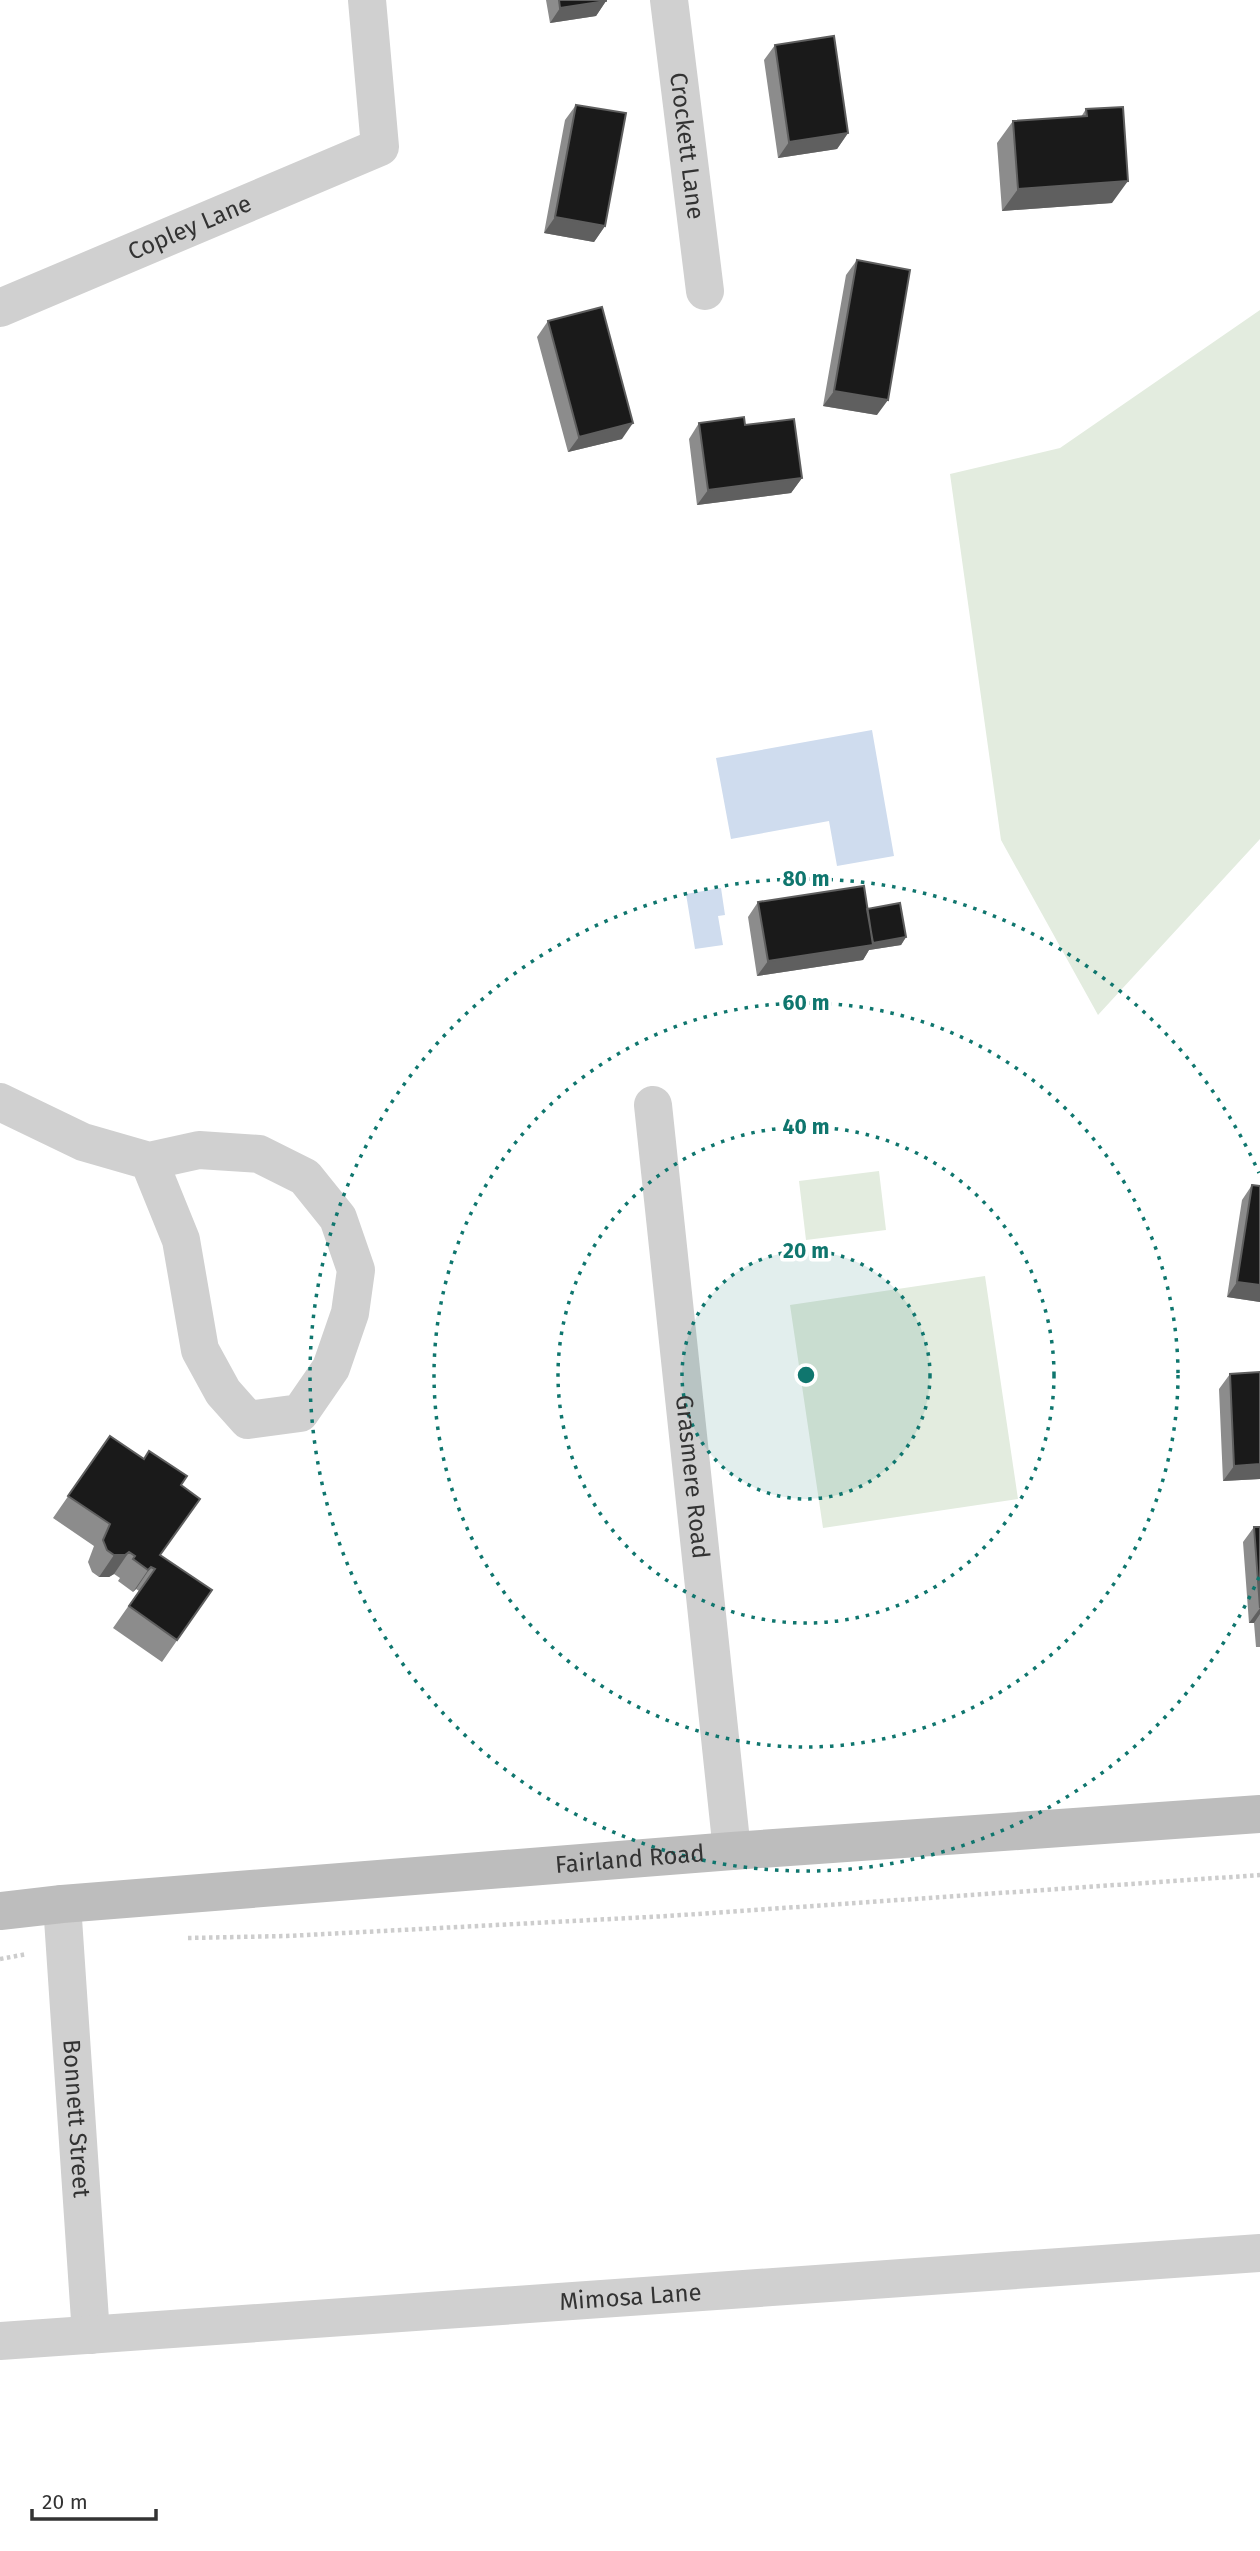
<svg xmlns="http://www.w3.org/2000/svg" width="1260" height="2551" font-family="'Fira Sans',sans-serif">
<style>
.green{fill:#e3ecdf}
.water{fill:#cfdcee}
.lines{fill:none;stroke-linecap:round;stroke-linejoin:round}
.path{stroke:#cdcdcd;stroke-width:4.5;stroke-dasharray:3.5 3.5;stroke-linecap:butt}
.street{stroke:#d0d0d0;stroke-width:38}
.secondary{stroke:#bdbdbd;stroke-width:38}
.wall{fill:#8c8c8c}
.shaded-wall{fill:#5f5f5f}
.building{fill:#1a1a1a;stroke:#5f5f5f;stroke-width:2}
.ring{fill:none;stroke:#0f766e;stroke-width:3.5;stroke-dasharray:3.5 7}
.labels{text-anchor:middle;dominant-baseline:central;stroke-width:7;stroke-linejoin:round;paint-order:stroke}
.street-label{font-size:24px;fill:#333;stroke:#fff}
.centre{fill:#0f766e;stroke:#fff;stroke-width:3.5}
.ring-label{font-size:21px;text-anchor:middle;font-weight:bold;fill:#0f766e;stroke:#fff;stroke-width:7;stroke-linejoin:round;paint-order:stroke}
</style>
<rect width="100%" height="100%" fill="#fff"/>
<path class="green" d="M1260,310V839L1098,1015L1001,840L950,474L1060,448Z
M879,1171L886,1230L806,1240L799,1181Z
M985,1276L1018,1499L823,1528L790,1305Z"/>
<path class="water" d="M872,730L894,856L837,866L829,821L731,839L716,758Z
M721,888L725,915L718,916L723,945L695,949L686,894Z"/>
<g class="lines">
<path class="path" d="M188,1938L287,1936L668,1916L1260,1875
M0,1959L27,1954"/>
<g class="street">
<path id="s1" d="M669,0L705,291"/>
<path id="s2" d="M0,308L380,147L367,0"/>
<path d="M0,1102L83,1142L149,1161L199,1150L259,1154L305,1177L338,1218L356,1270L350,1313L331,1368L300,1413L248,1420L223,1392L200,1350L181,1240L149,1161"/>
<path id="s3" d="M653,1105L732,1851"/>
<path id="s4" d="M62,1904L91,2335"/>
<path id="s5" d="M0,2341L1260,2253"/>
</g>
<path class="secondary" id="s6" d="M0,1911L62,1904L732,1851L1260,1814"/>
</g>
<path class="wall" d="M546,0H606V1L596,16L550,23Z
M775,45L848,133L837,149L778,158L764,60Z
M576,105L605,226L594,242L544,233L565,120Z
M1086,109L1112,203L1002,211L997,143L1013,121L1081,117Z
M857,260L877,415L823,406L846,275Z
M548,321L622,439L568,452L537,337Z
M699,423L745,425L802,478L791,493L697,505L689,439Z
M758,902L867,909L906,937L901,945L869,950L863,960L757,976L748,917Z
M1252,1185L1260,1186V1302L1227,1297L1242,1200Z
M1260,1372V1479L1223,1481L1219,1389L1230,1374Z
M110,1436L181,1485L160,1555L212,1590L162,1662L113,1628L139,1591L136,1589L133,1592L118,1581L120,1578L114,1574L109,1577H99L92,1572L88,1562L94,1546L53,1518Z
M1254,1527H1260V1647H1256L1254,1623H1249L1243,1542Z"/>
<path class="shaded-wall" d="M606,1L596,16L550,23L560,8Z
M848,133L837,149L778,158L789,142Z
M1128,181L1112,203L1002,211L1018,189Z
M555,217L605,226L594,242L544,233Z
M834,391L888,400L877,415L823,406Z
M633,423L622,439L568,452L579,437Z
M802,478L791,493L697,505L708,490Z
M906,937L901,945L869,950L863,960L757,976L768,961Z
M1237,1282L1260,1285V1302L1227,1297Z
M1260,1464V1479L1223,1481L1234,1466Z
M129,1552L114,1574L109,1577H99L114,1555Z
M151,1567L136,1589L133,1592L148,1570Z
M1260,1608V1614L1254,1623H1249Z"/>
<path class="building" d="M559,0H606V1L560,8Z
M834,36L848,133L789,142L775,45Z
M576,105L626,113L605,226L555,217Z
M1123,107L1128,181L1018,189L1013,121L1087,116L1086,109Z
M857,260L910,270L888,400L834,391Z
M602,307L633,423L579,437L548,321Z
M744,417L745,425L794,419L802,478L708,490L699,423Z
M864,886L873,945L768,961L758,902Z
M900,903L906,937L873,943L867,909Z
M1252,1185L1260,1186V1285L1237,1282Z
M1260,1372V1464L1234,1466L1230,1374Z
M110,1436L144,1459L149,1451L187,1476L181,1485L200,1499L160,1555L212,1590L177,1640L129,1606L155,1569L151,1567L148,1570L133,1559L135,1556L129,1552L125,1555H114L107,1550L103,1540L110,1524L68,1496Z
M1254,1527H1260V1608Z"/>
<circle cx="806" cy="1375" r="124" fill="#0f766e" fill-opacity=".12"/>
<g class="ring">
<circle cx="806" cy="1375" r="124"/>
<circle cx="806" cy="1375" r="248"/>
<circle cx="806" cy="1375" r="372"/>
<path d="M1259 1577A496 496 0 1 1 1259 1173"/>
</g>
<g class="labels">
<g class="street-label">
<text stroke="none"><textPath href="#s1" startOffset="147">Crockett Lane</textPath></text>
<text stroke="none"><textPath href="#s2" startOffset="206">Copley Lane</textPath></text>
<text stroke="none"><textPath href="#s3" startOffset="374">Grasmere Road</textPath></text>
<text stroke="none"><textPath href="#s6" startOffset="632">Fairland Road</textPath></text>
<text stroke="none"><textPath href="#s4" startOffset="215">Bonnett Street</textPath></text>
<text stroke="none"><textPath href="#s5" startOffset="632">Mimosa Lane</textPath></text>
</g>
</g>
<circle cx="806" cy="1375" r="10" class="centre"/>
<g class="ring-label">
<text x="806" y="886">80 m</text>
<text x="806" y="1010">60 m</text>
<text x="806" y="1134">40 m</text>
<text x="806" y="1258">20 m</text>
</g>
<path d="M32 2509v10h124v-10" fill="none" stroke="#333333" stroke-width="3.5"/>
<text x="42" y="2509" font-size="21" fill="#333333" stroke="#ffffff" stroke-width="5" paint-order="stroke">20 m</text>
</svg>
